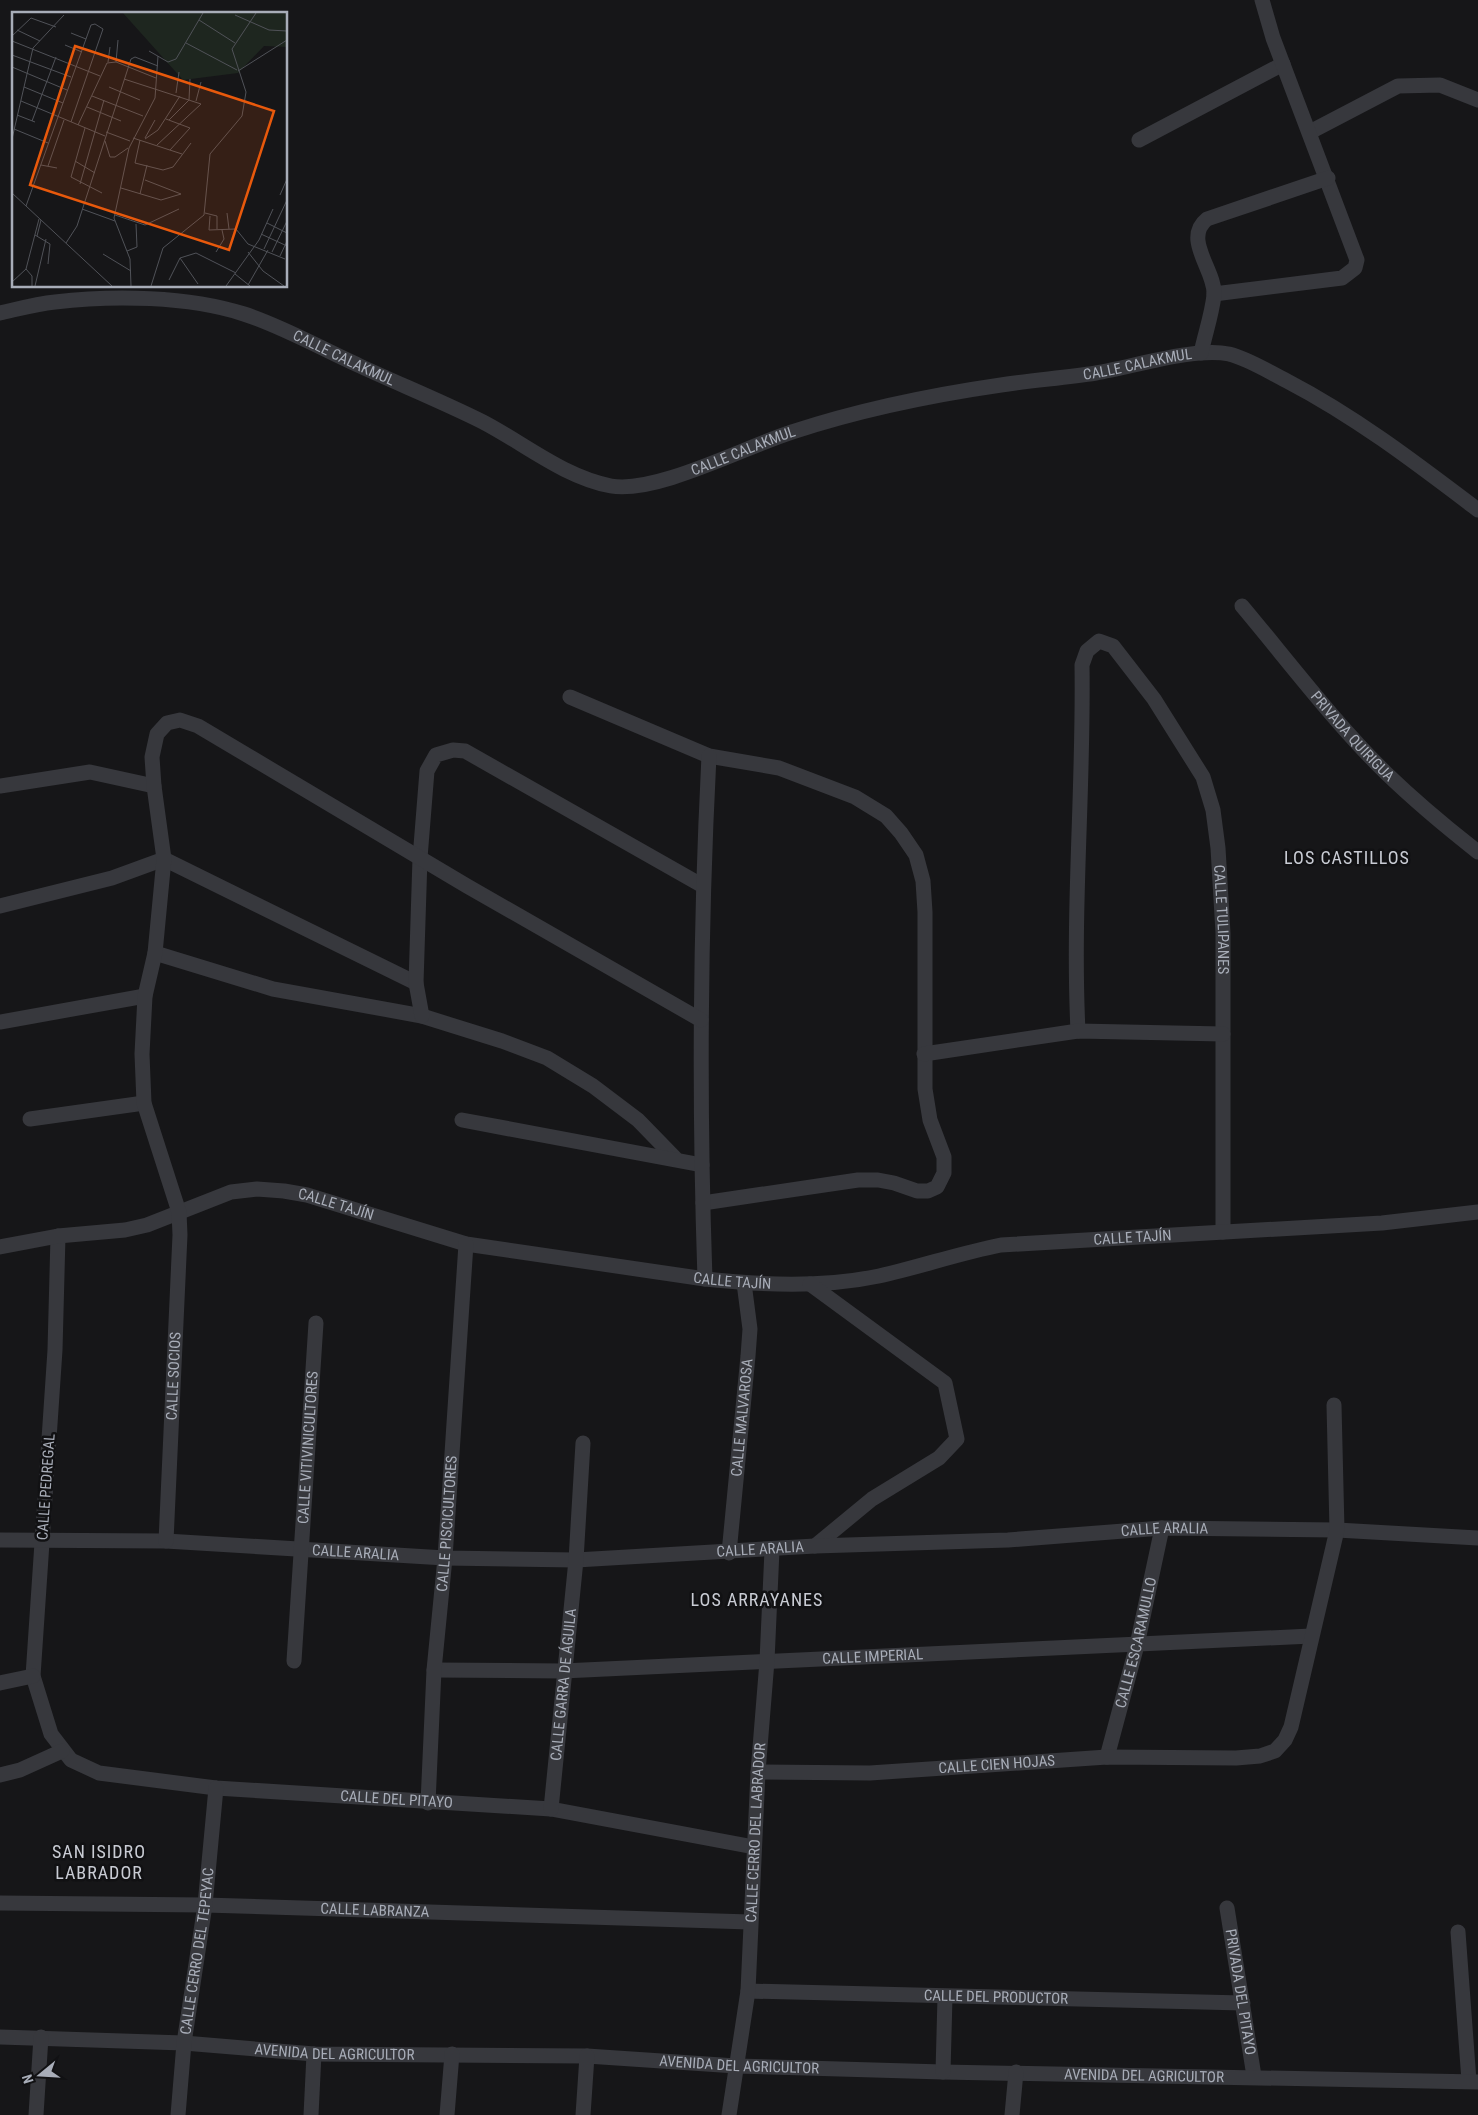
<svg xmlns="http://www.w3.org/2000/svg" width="1478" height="2115" font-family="'Roboto Condensed',sans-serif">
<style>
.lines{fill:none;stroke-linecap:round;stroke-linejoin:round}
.street{stroke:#37383d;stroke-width:15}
.labels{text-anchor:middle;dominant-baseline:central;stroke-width:5;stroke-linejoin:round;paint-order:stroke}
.street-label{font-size:15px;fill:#a8adb8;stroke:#111113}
.quarter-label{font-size:18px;letter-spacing:1px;fill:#c9ccd4;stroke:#111113}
.inset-road{fill:none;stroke:#505258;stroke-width:1}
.view{fill:#e8590c;fill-opacity:0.15;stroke:#e8590c;stroke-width:2.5}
.inset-edge{fill:none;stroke:#a8adb8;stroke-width:2.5}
</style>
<rect width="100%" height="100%" fill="#161618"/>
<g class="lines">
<g class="street">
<path d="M1310,132L1398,86L1440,85L1478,100"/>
<path d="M1139,140L1283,64"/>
<path d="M1214,294L1342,278L1355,268L1357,260L1273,38L1262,0"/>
<path id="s1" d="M0,313C18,309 36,304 55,302C113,295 188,296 244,314C284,327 322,349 360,366C401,385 443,402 483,422C525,444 564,477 611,486C656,494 745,447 792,432C859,410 932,395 1001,385C1033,380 1064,378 1096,373C1133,367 1194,347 1229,354C1249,359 1269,372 1287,381C1356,417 1416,463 1478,510"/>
<path d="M1201,353C1205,334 1212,314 1214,295C1216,271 1182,239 1207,219L1328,178"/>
<path id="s2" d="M1242,606C1289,662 1334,722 1386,773C1415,801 1446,827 1478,852"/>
<path d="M570,697L709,756L779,768L855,797L886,816L901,833L916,855L923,881L925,912V1089L930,1120L944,1157V1173L937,1187L928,1191H917L894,1183L878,1180H858L703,1203"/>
<path d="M0,786L90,772L154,786"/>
<path d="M0,906L112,878L164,859L416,983"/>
<path d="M155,953L273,989L422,1016L502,1041L547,1058L593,1086L638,1120L675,1158"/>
<path d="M422,1016L416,983L420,858L427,771L436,755L453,750L465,751L703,886"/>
<path d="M0,1022L145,996"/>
<path id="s3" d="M1078,1031C1072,909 1084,787 1082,665L1087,651L1099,641L1113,646L1154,699L1203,777L1213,810L1218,848L1223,933V1232"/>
<path d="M924,1054L1078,1031L1223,1034"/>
<path d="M30,1119L144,1103"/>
<path d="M462,1120L702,1165"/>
<path id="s4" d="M58,1236L55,1350L33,1676L51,1734L71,1760L99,1773L216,1788L551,1809L754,1847"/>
<path id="s5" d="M0,1247L58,1236L125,1230L147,1225L231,1192L257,1189L284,1191L307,1195L466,1244L705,1279C762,1285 822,1288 879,1276C920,1267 960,1253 1001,1245L1382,1223L1478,1212"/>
<path d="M705,1279C699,1105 700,930 709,756"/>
<path d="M810,1284L945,1383L957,1439L939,1458L872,1499L815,1546"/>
<path id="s6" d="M0,1540L166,1541L445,1558L576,1560L815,1546L1008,1540L1162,1528L1337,1530L1478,1538"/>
<path id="s7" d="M166,1541L180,1235L179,1212L144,1103L142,1054L145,996L155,953L164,859L154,786L152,757L157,734L167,723L180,720L198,726L467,886L701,1020"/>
<path id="s8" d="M729,1553L748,1356L750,1329L744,1283"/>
<path id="s9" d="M294,1661L316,1323"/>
<path id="s10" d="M434,1670L563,1671L1311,1636"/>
<path d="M0,1683L33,1676"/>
<path id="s11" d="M1107,1757L1137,1645L1162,1528"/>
<path id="s12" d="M758,1772L870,1773L1107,1757L1236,1758L1260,1756L1275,1751L1285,1740L1291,1727L1337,1530L1334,1405"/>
<path d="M0,1775L20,1770L62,1751"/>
<path id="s13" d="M428,1803L434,1670L445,1558L466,1244"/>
<path id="s14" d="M551,1809L576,1560L583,1443"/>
<path id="s15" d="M0,1903L205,1905L750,1922"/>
<path id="s16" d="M1227,1908L1254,2076"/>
<path d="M1458,1932L1469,2081"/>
<path id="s17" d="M748,1991L1243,2003"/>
<path id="s18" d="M0,2037L184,2043L314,2054L587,2056L736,2066L943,2072L1478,2082"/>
<path d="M943,2072L945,1997"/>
<path d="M36,2115L41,2037"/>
<path id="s19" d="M178,2115L184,2043L205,1905L216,1788"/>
<path d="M311,2115L314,2054"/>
<path d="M447,2115L452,2054"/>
<path d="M583,2115L587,2056"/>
<path id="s20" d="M729,2115L748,1991L758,1772L767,1661L772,1550"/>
<path d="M1012,2115L1016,2072"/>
</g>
</g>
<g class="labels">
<g class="street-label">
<text stroke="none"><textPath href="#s1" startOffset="356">CALLE CALAKMUL</textPath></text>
<text stroke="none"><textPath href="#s1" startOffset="1196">CALLE CALAKMUL</textPath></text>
<text stroke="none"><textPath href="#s1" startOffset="791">CALLE CALAKMUL</textPath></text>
<text stroke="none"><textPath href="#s2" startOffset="171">PRIVADA QUIRIGUA</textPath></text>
<text stroke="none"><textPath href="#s3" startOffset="715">CALLE TULIPANES</textPath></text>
<text stroke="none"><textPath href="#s5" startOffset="346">CALLE TAJÍN</textPath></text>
<text stroke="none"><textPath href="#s5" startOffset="1156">CALLE TAJÍN</textPath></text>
<text stroke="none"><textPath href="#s5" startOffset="751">CALLE TAJÍN</textPath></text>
<text stroke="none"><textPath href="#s7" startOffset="165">CALLE SOCIOS</textPath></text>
<text stroke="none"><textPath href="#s8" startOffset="136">CALLE MALVAROSA</textPath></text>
<text stroke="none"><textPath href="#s9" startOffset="214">CALLE VITIVINICULTORES</textPath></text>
<text transform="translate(46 1487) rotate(-86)">CALLE PEDREGAL</text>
<text stroke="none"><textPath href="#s13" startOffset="280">CALLE PISCICULTORES</textPath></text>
<text stroke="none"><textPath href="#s6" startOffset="1166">CALLE ARALIA</textPath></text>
<text stroke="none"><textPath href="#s6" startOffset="761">CALLE ARALIA</textPath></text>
<text stroke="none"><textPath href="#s6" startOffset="356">CALLE ARALIA</textPath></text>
<text stroke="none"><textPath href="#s11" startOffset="118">CALLE ESCARAMULLO</textPath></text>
<text stroke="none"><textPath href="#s10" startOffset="439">CALLE IMPERIAL</textPath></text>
<text stroke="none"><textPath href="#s14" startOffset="125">CALLE GARRA DE ÁGUILA</textPath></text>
<text stroke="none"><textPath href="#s12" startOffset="239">CALLE CIEN HOJAS</textPath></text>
<text stroke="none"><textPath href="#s4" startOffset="864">CALLE DEL PITAYO</textPath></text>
<text stroke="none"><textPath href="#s20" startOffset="284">CALLE CERRO DEL LABRADOR</textPath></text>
<text stroke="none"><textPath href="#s15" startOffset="375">CALLE LABRANZA</textPath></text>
<text stroke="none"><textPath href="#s19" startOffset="165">CALLE CERRO DEL TEPEYAC</textPath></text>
<text stroke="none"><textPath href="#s16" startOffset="85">PRIVADA DEL PITAYO</textPath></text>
<text stroke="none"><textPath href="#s17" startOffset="248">CALLE DEL PRODUCTOR</textPath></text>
<text stroke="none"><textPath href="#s18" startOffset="335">AVENIDA DEL AGRICULTOR</textPath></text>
<text stroke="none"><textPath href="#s18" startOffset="740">AVENIDA DEL AGRICULTOR</textPath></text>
<text stroke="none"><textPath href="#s18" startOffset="1145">AVENIDA DEL AGRICULTOR</textPath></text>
</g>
<g class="quarter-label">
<text x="1347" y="857">LOS CASTILLOS</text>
<text x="757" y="1599">LOS ARRAYANES</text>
<text x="99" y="1851">SAN ISIDRO<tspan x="99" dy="21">LABRADOR</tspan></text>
</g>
</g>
<g transform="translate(12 12)">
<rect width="275" height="275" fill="#161618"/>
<path d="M111,1H275V35L252,34L226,61L171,68Z" fill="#1e261f"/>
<path class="inset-road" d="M223,3L257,18L275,19M187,8L223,31M5,18L28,29M59,21L74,27M0,24L19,6L44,15M0,29L88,64M174,31L225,58M53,33L70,40M137,39L156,50L164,47L191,1M0,43L59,65M96,50L98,35M104,50L106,28M0,55L55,78M226,59L275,28M112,67L189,92L145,133M12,75L51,91M97,75L128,88M164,81L167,60M80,84L131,104M9,89L93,124M184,89L189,70M75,95L109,109M5,103L23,110M154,107L178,116L158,138M157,108L177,88L178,67M20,109L44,45M66,113L95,51L104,50L144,66M73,116L59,165L90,181M2,117L36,131M94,120L118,129M121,126L170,142M133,126L143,108M0,127L21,36L52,3M133,127L146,118L168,84M128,128L123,151L151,158L161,155L179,131M93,129L98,145H103L116,136M63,149L83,161M29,153L45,156M36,154L52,108M68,172L92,88M109,176L149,188L169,182L133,168M0,181L100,274M128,182L135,153M268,183L275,167M14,194L79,13L83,12L91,17L59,110M70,197L103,209M193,201L205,204V217M215,201L217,217M103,203L133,213L167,197M198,204L197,218L224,217L236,232L273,247M255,211L275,221M249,222L275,234M23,223L38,232L36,252M25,224L29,208M54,231L65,214L119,47L123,45L146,54M252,237L275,188M115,239L125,235L124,212M204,240L212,227L210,218M236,240L251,259L272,274M260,240L275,209M91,242L119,259M268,244L275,229M168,246L186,272M14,257L20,264V274M223,262L238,274M157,268L168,246L184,241L224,261M0,270L14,257L27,207M236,273L256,238M23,274L34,227M119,274L118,247L102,206L117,136L143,86L146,44M139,274L151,236L192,203L198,142L230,104L234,80L220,37L244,1M214,274L247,228L261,197"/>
<path class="view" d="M63,34L262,99L217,238L18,173Z"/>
<rect width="275" height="275" class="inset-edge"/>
</g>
<g transform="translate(40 2075) rotate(252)" stroke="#111113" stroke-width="4" paint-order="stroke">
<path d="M0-4L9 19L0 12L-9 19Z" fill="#a8adb8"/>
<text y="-8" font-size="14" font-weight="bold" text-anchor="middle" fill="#a8adb8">N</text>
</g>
</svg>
